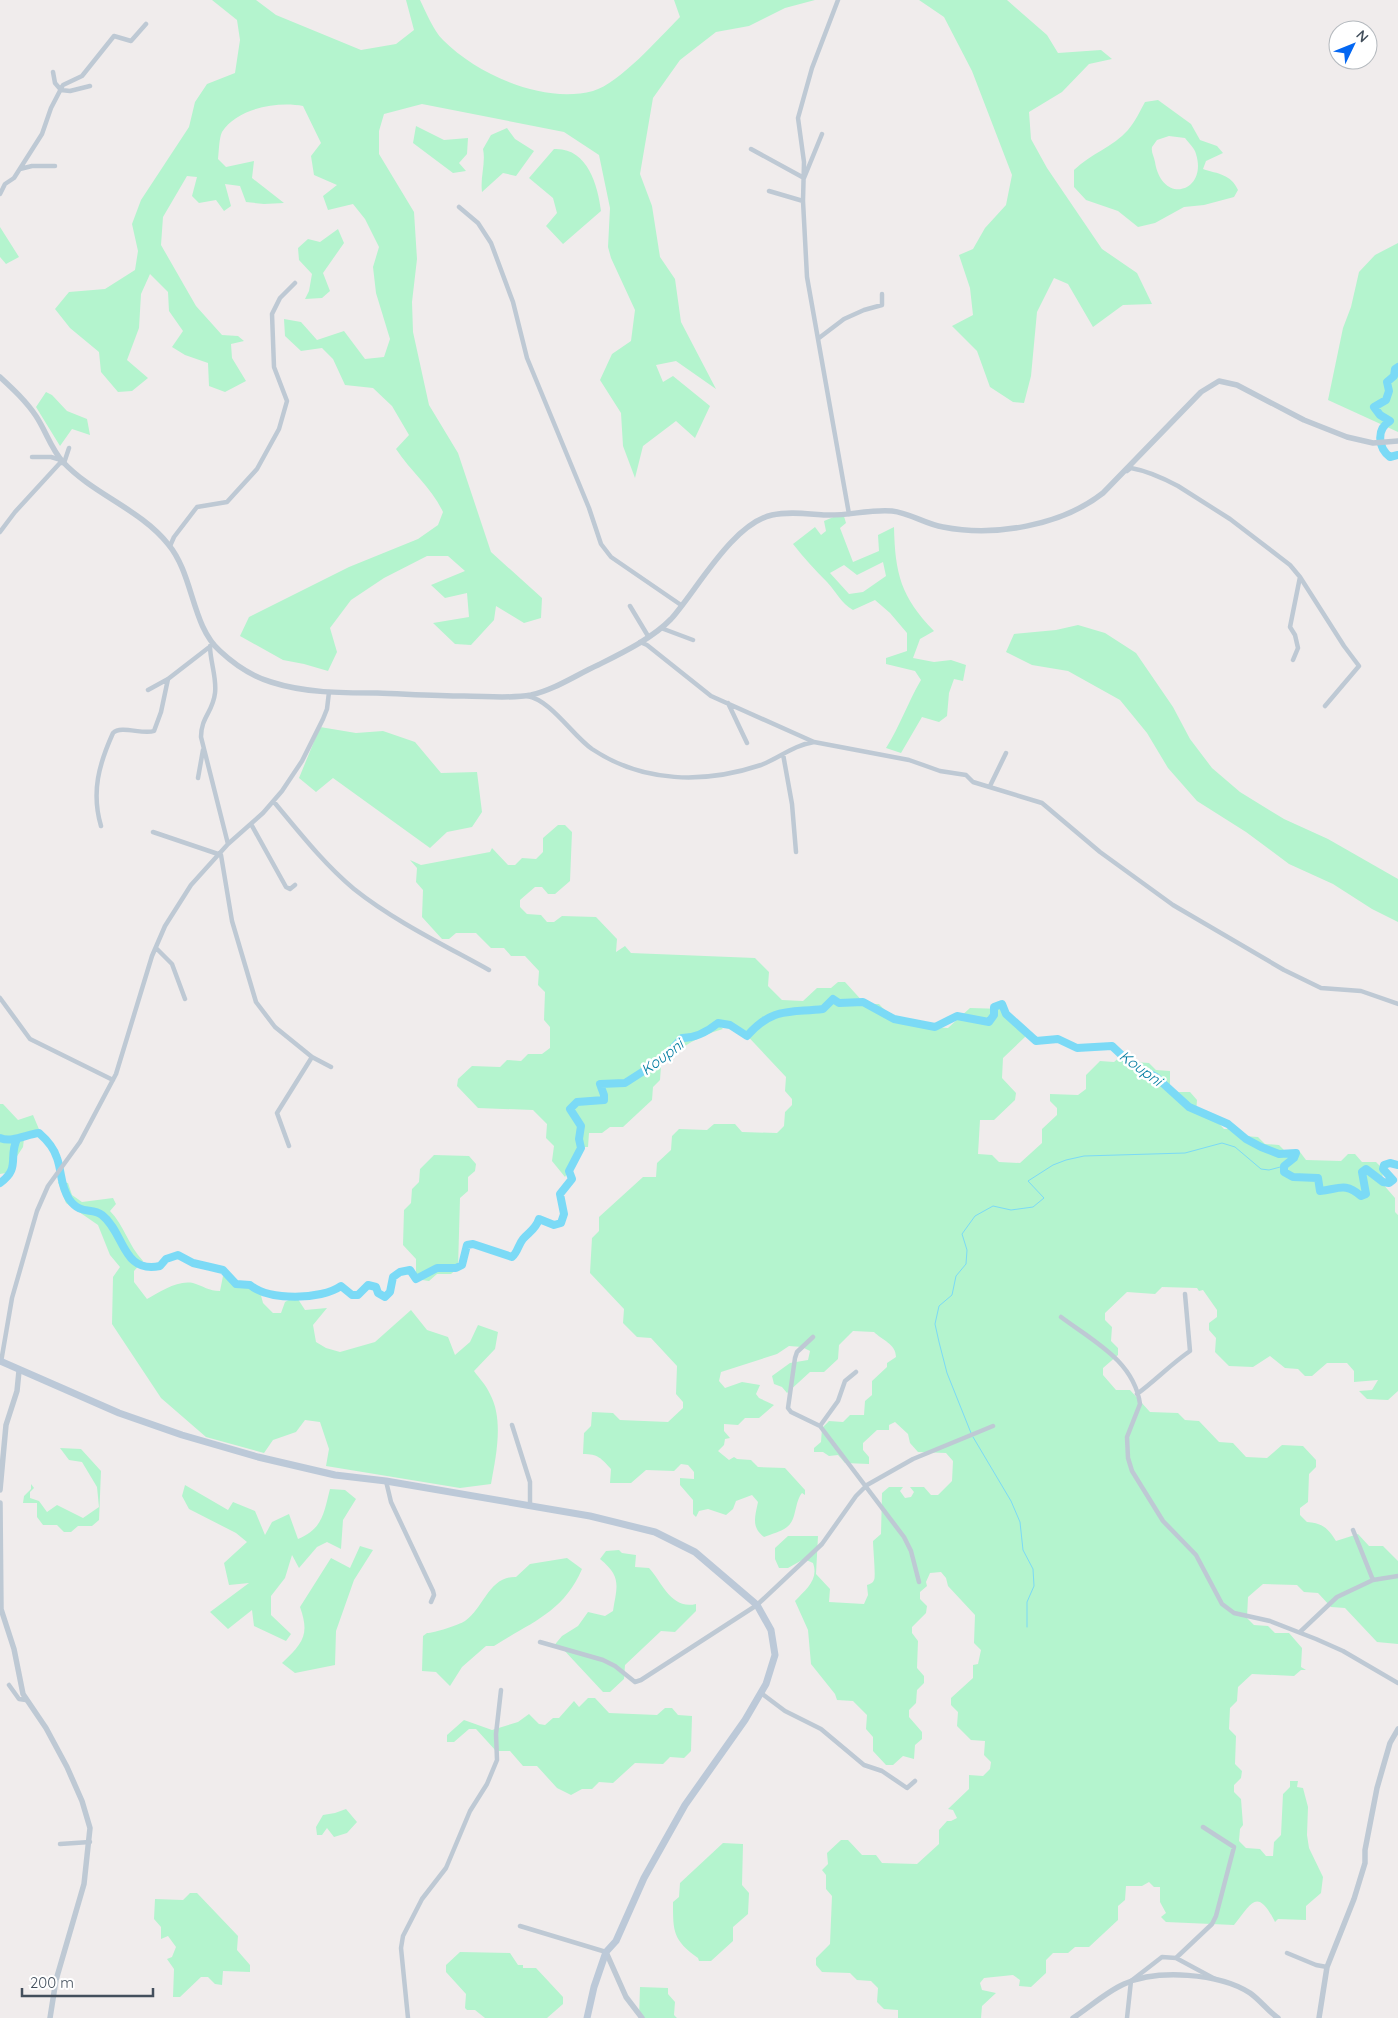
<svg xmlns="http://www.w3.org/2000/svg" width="1398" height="2018" font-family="Quicksand,sans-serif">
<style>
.green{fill:#b4f4ce;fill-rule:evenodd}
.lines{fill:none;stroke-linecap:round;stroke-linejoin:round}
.stream{stroke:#7bdaf6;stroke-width:1}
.river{stroke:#7bdaf6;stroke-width:8}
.minor{stroke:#bec9d4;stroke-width:4.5}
.tertiary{stroke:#bec9d4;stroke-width:5.5}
.secondary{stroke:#bcc9d8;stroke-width:7}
.labels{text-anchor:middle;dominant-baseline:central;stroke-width:5;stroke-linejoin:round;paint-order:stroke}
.water-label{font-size:15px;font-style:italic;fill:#027ca1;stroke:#fff}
</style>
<rect width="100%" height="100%" fill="#f0ecec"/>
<path class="green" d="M212,0H256L276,15L361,50L396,44L414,30L406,0H420C426,12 433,30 443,40C478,75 543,104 593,91C620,83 659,38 680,17L674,0H815L785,8L749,26L716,32L680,60L653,98L640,174L652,206L660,257L675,279L681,322L716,389L676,361L656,365L663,382L673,376L710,406L695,438L676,421L643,446L635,478L623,446L621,413L600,380L612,354L631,341L635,310L611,258L608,247L610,208L599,155L564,132L422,104L384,114L379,131V154L414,212L417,259L412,302L413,332L429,405L458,453L491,552L542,598L541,618L524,623L496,606L494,620L471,645L455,644L433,623L469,617L467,593L445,598L431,585L465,571L448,556H427L384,578L351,600L330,628L337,652L328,671L304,664L283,660L240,636L249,617L349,567L418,539L438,525L443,512C432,488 411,472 396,449L409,435L392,406L373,388L345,385L333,359L322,348L301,351L285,336L284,319L301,322L317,340L344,331L365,359L384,357L390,339L376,293L373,267L379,247L365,219L353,204L328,210L323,196L337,185L314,175L311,156L321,143L303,106C278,101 237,108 222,132C219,138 219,151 218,159L226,167L254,161L252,178L284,203L264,204L246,202L240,186L225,184L231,206L224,211L216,200L199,203L192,196L197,177L187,176L163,217L161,245L196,306L222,335L238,336L244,341L231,344L232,358L246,381L225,392L209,386L208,363L185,355L172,347L183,331L169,311L168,292L150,274L141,294L139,328L127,360L148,378L132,391L118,392L101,372L99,352L70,328L55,309L69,292L105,289L135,270L138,251L132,224L141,200L189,127L195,102L207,84L235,73L240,40L237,20Z
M919,0H1007L1047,35L1058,53L1101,50L1112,59L1089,64L1062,92L1029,112L1031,139L1047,168L1102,249L1137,273L1152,304L1123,305L1093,327L1068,284L1054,278L1037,312L1031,376L1024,403L1013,402L990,387L977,351L952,326L973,315L970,288L959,255L973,249L985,228L1006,205L1012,175L972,71L944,17Z
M1158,100L1191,124L1200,140L1217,146L1223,153L1206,161L1203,169C1218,174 1231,174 1238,190L1234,197L1204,205L1184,207L1155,223L1138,227L1118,211L1086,200L1074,187V170C1090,154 1113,147 1128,130C1135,122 1140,111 1145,102ZM1169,136L1185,138C1189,143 1195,149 1196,154C1208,192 1162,206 1155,162C1154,156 1151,153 1152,147L1157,140Z
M416,126L444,140L468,138L467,154L459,163L466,171L453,173L413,143Z
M507,128L515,139L534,151L516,176L503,173L482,192C480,177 486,163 483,149L491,135Z
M554,149C587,147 598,185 601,211L563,244L546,226L557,213L553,198L529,178Z
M0,227L19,257L6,264L0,257Z
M338,229L344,243L323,273L330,291L322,298L305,299L309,291L312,274L299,260L298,248L308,239L320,242Z
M1398,243V432L1328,400L1343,328L1351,307L1359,272L1375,255Z
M46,392L52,395L67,411L87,419L90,435L72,429L60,446L36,407Z
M843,513L846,523L840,528L853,562L879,551L878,535L894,527C895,574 901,597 934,631L920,639L913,658L934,662L951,660L966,665L963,681L954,679L949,693L947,716L939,722L922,717L901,753L886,748C900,726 908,702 921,680L915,671L886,664V658L907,651V633L890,613L875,600L853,610C841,603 837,593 827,582C815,570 804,558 793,544L815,527L821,535L826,531L824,521ZM883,562L886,576L863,592L849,594L830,573L844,565L857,575Z
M1078,625L1105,633L1136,653L1173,707L1190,739L1212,768L1240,792L1284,819L1328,839L1398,879V922L1372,909L1333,884L1289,864L1246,832L1197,801L1168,768L1147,733L1120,700L1068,671L1032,665L1006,652L1014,634L1056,630Z
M320,727L356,733L383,731L415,742L441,773L477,772L482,812L472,827L447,832L430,848L333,778L316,792L299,778Z
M558,825H565L572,832L570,881L555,894H548L542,887H535L520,900V907L527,914L541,915L547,922H554L562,916L596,917L617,939L616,952L625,946L631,953L755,958L769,972L768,986L782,1000L803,1001L817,988H831L838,982H845L865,1004H879L893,1019H907L914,1026L948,1028L970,1008L1005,1009L1025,1030V1037L1003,1058L1002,1078L1016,1093L1015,1100L994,1120H980L978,1154L992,1155L999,1162L1020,1163L1042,1143V1129L1057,1115V1108L1050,1101V1094L1078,1095L1086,1089V1075L1100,1061L1114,1062L1122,1055H1129L1135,1062L1149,1063L1156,1070L1170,1071V1085L1176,1092H1190L1197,1100L1196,1114H1210L1224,1129H1238L1244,1136L1258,1137L1265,1144L1279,1145L1286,1152H1300L1306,1160L1341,1161L1348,1154H1355L1362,1162H1376L1383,1169L1382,1183L1395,1198V1212L1398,1215V1391L1388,1400L1367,1399L1359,1391L1372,1390L1378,1380L1354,1382V1371L1347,1363H1327L1312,1376H1305L1298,1369L1285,1368L1270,1356L1253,1367L1229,1366L1215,1352L1216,1338L1209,1330V1323L1217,1317V1310L1203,1290L1199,1291L1197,1288L1162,1287L1155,1294L1127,1292L1105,1313V1320L1112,1327L1111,1341L1118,1348V1355L1103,1368V1375L1116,1390H1130L1150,1412L1178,1413L1185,1420L1199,1421L1219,1442L1233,1443L1246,1457L1267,1458L1282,1445L1303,1446L1316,1460V1467L1309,1474L1308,1502L1300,1508V1515L1307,1522C1322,1523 1328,1528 1336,1541L1358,1534L1369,1546H1383L1398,1561V1644L1377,1642L1345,1608L1331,1607L1318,1593L1304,1592L1297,1585L1263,1584L1248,1597L1247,1618L1254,1625L1268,1626L1275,1633H1289L1302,1648L1301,1667L1306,1670H1301L1294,1676L1252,1674L1238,1687L1237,1701L1230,1708L1229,1729L1236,1736L1235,1764L1242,1771L1241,1778L1234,1785V1792L1241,1799L1243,1825L1240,1829L1239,1841L1246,1848L1260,1849L1266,1856H1273L1274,1842L1281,1835L1283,1794L1290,1787V1781H1298L1297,1787L1303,1788L1308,1807L1307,1835L1309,1848L1323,1877L1321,1893L1306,1906V1920L1278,1919L1275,1922C1257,1886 1251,1904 1234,1925L1166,1922L1161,1917L1166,1913L1160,1902V1887H1154L1149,1882L1142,1886H1126L1125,1900L1118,1906V1920L1089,1947H1075L1068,1953H1053L1046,1960V1973L1031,1987L1019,1986L1020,1980L1013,1975L984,1978L980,1983L982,1990L996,1993L982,2006L981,2018H898V2010L884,2009L877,2002L878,1988L871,1981L857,1980L850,1973L822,1972L816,1965V1958L830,1944L832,1896L826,1889V1875L822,1870L828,1864L827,1853L841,1840H848L862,1855H876L882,1863L917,1864L939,1844V1830L947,1821H951L957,1818L953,1810L948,1809L969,1789V1775L983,1776L990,1769L991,1762L984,1755L985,1741L971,1740L957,1726L958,1712L951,1705V1698L973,1678V1665L978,1664L981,1650L974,1643L975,1615L948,1586L946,1578L941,1572L930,1573L926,1582L927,1586L920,1592V1599L927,1606L926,1613L912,1627V1633L918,1641L917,1668L924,1676V1683L917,1690L916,1703L909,1710V1717L922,1732V1739L915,1745L914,1759L903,1756L893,1765H886L873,1751V1737L866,1729L867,1715L853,1701L837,1700L835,1694L811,1664L808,1630L795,1601C806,1589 819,1580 813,1563L804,1559L788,1568H779L775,1559V1548L788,1536H818L816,1574L830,1589L829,1602L864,1604L868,1595L867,1585C870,1584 873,1583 874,1580C876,1577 873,1548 873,1541L881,1534L882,1493L889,1487H903L900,1491L905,1498L911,1497L914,1492L910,1487H924L931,1495H938L952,1481L953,1461L946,1453L918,1452L910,1443L908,1434L895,1422L889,1425V1430H877L863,1443V1450L869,1457V1464L845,1463L838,1455L829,1456L823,1452H814V1448L821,1442L822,1428L829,1421L843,1422L850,1415H864L865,1401L872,1395V1381L887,1367V1363L896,1357C896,1344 882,1340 874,1332L853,1331L839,1345L838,1359L824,1372H810L787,1393L782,1387L774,1384L772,1376L790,1363L808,1360L810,1351L802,1347L789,1346L777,1354L721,1372L719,1381L725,1388L742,1382L760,1385L756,1394L759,1398L774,1405L759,1418H745L738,1425L724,1424V1431L730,1438L725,1439L724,1445L718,1451L729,1460L734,1457L737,1459L751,1460L758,1467L785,1468L805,1490V1495L802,1493C794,1503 797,1520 787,1527C781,1532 771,1534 764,1537C751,1527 755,1517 758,1502L752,1495L736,1501L733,1509L726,1515L708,1509L699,1511L696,1517L693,1514V1500L680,1485V1478L694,1479V1472L688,1465L681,1464L674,1471L646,1470L631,1483H610L611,1469C601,1458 598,1454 583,1454L584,1433L591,1426L592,1412L613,1413L620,1420L668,1422L683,1408V1402L676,1394L677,1366L651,1338L637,1337L623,1323L624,1309L590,1273L592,1238L599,1231V1217L643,1177H656L657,1163L671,1150L672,1136L679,1129L707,1130L714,1124H735L742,1132L777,1133L784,1126L785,1112L792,1105V1099L785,1091L786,1077L739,1027L720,1026L723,1029C696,1037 682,1046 661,1066L660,1080L653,1087L652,1100L623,1127H610L602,1133H589L588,1147H580V1151L565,1177L552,1161L554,1146L546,1138L547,1124L533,1110L478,1108L457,1086L458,1079L472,1066L500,1067L507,1060L521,1061L528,1054H542L550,1048V1027L544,1020L545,992L538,985L539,971L525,956H511L504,948H491L476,933H456L449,939H442L422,917L423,890L416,882L417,868L410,860L421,865L490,852L492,848L508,865H515L522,858L536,859L543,852V838Z
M0,1104H3L18,1120L33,1115L41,1134L24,1139L23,1147L6,1173L0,1174Z
M434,1155L469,1156L476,1164L475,1171L468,1177V1191L460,1198L458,1268L451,1274H437L429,1281L422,1280L416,1273V1259L403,1245L404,1210L411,1203L412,1189L419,1182L420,1169Z
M58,1182L68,1183L72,1195L82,1202L113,1198L116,1204L110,1211C124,1225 128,1245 143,1261L134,1271V1282L147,1299C160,1292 177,1280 193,1283C203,1286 209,1291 220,1291L223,1276L259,1288L263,1303L273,1313H281L285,1302L296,1296L305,1310L327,1308L313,1325L316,1342L326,1348L340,1352L375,1342L411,1310L427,1330L448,1337L455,1355L470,1342L478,1325L498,1332L495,1349L474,1371C479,1378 486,1385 490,1394C504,1420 496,1456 491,1484L460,1488L326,1466L329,1449L320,1422L305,1420L296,1432L273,1440L264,1453L206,1437L161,1398L112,1324L113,1277L120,1267L110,1255L98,1225L66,1203Z
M60,1448L81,1449L101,1471L99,1520L92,1526H78L71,1532H64L57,1525H43L37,1517V1503H23L24,1496L31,1489V1484L34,1488L30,1492V1498L39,1501L47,1512L57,1505L83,1518L99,1507L97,1487L82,1462L69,1460Z
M185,1485L228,1510L233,1502L255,1511L265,1535L272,1522L289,1514L298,1539C323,1529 324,1512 330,1489L345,1490L356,1499L343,1520L341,1549L327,1542L317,1547L299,1568L292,1555L285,1578L271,1596V1615L291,1634L286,1641L254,1626L252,1610L228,1629L210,1612L249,1583L229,1585L224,1563L247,1542L236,1533L189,1509L182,1496Z
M360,1546L373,1550L354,1580L336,1631L335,1665L295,1673L282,1663C303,1643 310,1635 300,1607L331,1558L350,1568Z
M619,1550L622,1553L636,1555L635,1567L649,1568C662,1582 671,1610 696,1604V1611L675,1632L661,1631L625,1665L624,1679L610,1692H603L562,1648H552L562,1636L578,1626L588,1612L605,1616L613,1611C617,1586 622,1577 600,1559L606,1551Z
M567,1558L582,1569C563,1613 531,1622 494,1646H486L462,1667L450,1686L436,1672L422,1671L423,1636L427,1633C434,1633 459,1625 465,1621C484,1608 489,1576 516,1577L530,1564Z
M588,1698H595L609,1713L657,1715L665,1708H672L678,1715L692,1716L691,1751L684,1758L670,1757L663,1764L635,1763L613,1783L599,1782L592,1789H582L571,1795L557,1788L537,1766H523L510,1751H496L476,1729H469L454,1742H447V1735L464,1720L492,1730L518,1722L529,1714L539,1724L545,1725L553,1718H559L574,1701L579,1707Z
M346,1809L357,1822L347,1833L334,1837L327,1828L322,1835H317L316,1827L323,1815L335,1813Z
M723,1843L743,1844L742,1885L749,1893L748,1914L733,1927V1941L711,1961H699L698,1958C673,1940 673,1932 673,1902L679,1897L680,1883Z
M190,1893H197L238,1936L237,1950L250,1965V1972L223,1971L222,1985L215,1984L208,1977H201L180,1997H173L174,1969L167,1959L172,1957L176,1947L168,1936L161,1939V1927L154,1919L155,1899L183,1900Z
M460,1952L510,1953L518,1965H523V1968H536L563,1997V2004L547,2018H485L475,2010H467L465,2008L466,1994L446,1972V1965Z
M640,1987L668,1988V1994L675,2002L674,2015L677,2018H639Z"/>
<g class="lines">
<path class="stream" d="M971,1433L947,1373L939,1342L935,1324L939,1306L952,1295L956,1276L966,1264L967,1250L962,1234L975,1216L993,1206L1011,1210L1033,1207L1044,1198L1028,1181L1053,1165L1066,1160L1084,1156L1185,1153L1222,1143L1235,1147L1261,1169L1269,1170L1284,1166
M973,1437L1011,1501L1020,1522L1023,1550L1033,1569L1034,1586L1027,1602V1627"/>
<path class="river" d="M1398,367L1395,369L1394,376L1387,382L1389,391L1386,400L1374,407L1380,415L1390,421C1376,429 1378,448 1390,457L1398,455
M0,1138C12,1143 27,1134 39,1133C47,1140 54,1148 57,1158C62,1172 60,1185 69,1199C81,1216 91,1207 102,1215C125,1233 122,1274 160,1266L166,1259L178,1255L193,1263L223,1270L236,1284L250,1285C269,1301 321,1300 341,1286L352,1295H358L368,1285L376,1287L378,1293L385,1297L390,1292L393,1277L400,1272L410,1270L416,1279L437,1268H456L462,1265L467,1245L473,1244L512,1257C518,1252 518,1245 523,1239C529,1232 536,1229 539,1219L554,1225L561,1223L564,1214L560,1194L572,1179L569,1171L581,1148L579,1139L581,1126L570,1109L577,1102L604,1100V1095L600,1084L625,1083L664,1058L682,1038C696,1038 707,1032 718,1023L730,1025L747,1036C772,1007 789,1013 823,1009L833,999L839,1003L863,1002L894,1019L935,1027L957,1016L989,1022L994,1015V1007L1002,1004L1006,1014L1036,1041L1058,1039L1077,1048L1112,1046L1129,1062L1156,1077L1189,1107L1228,1124L1246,1139L1261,1147L1279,1154L1296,1153L1294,1158L1284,1166V1172L1293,1177L1318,1178L1320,1191C1339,1189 1345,1182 1361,1196L1366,1194L1362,1172L1366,1169L1383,1182L1389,1183L1393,1180L1383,1169L1384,1165L1390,1163L1398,1165
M0,1183C21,1168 8,1158 17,1139"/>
<path class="minor" d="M838,0L812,68L798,118L804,162L803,201L807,277L849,514
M53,72L55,83L61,90L70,91L90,86
M751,149L804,178L822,134
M20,169L32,166H55
M769,191L803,201
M0,194L5,184L14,178L42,134L51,108L63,85L82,76L114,36L131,41L146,24
M459,207L478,223L491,243L513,302L527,358L589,508L601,544L611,557L681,605
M819,338L844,319L864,310L882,305V294
M32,457H51L61,460
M1127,471L1131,468C1148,471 1163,478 1178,486L1230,519L1290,565L1300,577L1344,646L1359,666L1325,706
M0,532L15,512L60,463H64L69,448
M170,546L174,537L197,507L227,502L257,469L279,429L287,401L274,367L272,314L280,298L295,283
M630,606L648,636
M661,628L693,640
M640,642L647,645L711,696L814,742
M210,646C210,661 217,678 215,693C213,712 201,717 201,737L228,844
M1293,660L1298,648L1295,635L1290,627L1300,577
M148,690L168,679L212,645
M527,696C551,700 572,735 592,749C643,783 704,784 761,765C779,758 794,745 814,742L909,760L940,771L966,775L973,782L1042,803L1100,852L1173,905L1284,970L1321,988L1361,991L1398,1004
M728,703L747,743
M783,754L792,804L796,852
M198,778L203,750
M990,786L1006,753
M274,802C299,832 324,864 354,889C394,921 444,945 489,970
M251,824L286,887L290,889L295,885
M101,826C91,792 99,764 113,733C121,725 143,735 154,731L161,712L168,679
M153,832L221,855L232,921L256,1002L275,1027L312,1057L331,1067
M156,948L172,964L185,999
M0,998L30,1039L113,1080
M289,1146L277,1113L312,1057
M1061,1317C1093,1341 1134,1361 1140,1404L1127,1437L1128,1458L1132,1471L1163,1521L1196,1555L1222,1604L1234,1613L1270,1621L1316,1639L1343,1651L1398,1683
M813,1337L797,1352L795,1358L788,1408L791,1412L820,1426
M1,1362L12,1298L37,1211L48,1186L80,1142L116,1074L152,956L165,926L191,885L228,844L263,813L282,791L302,761L323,719L327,709L329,692
M856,1372L845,1381L838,1401L820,1426L904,1537L911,1551L919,1582
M1137,1394C1156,1380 1171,1364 1190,1351L1185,1294
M512,1425L530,1482V1506
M386,1481L391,1502L433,1591L434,1595L431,1602
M1373,1580L1398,1576
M1300,1632L1337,1597L1373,1580L1353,1530
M540,1642L603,1660L615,1666L635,1682L641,1680L757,1605L822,1544L856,1496L867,1485L913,1459L993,1426
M9,1685L19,1699L26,1700
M761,1693L785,1711L821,1729L864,1765L882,1771L907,1788L915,1781
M60,1844L90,1842
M520,1926L606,1952
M1287,1953L1316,1965L1327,1967
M1176,1958L1212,1924L1216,1916L1234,1847L1203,1827
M408,2018L401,1948L403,1936L422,1899L446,1868L470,1811L487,1784L497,1760L496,1734L501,1690
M1127,2018L1131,1981L1162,1957L1176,1958L1215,1979"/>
<path class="tertiary" d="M0,377C13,389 26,401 36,416C46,431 51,449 63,462C94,495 140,509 168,544C194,575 191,625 220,651C235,665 251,676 271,682C305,693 341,693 377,693C406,694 435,696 464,696C486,696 509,699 531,695C554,690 576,675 598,665C622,653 653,638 671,619C697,590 732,524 772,515C789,511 808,514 826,515C848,516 870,509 892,511C910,513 925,524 943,527C994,537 1061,526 1103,493L1201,392L1219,381L1237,385L1304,420L1347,437L1373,443L1398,441
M0,1490L6,1425L17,1391L19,1371
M0,1503L1,1609L14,1649L23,1694L46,1728L67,1767L82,1801L90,1828L84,1884L56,1980L50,2018
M606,1952L626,1997L642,2018
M1073,2018C1090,2007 1106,1992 1124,1984C1157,1969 1219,1973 1250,1993C1260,2000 1268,2011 1278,2018
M1319,2018L1327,1967L1354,1899L1365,1863V1850L1377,1788L1390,1743L1398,1729"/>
<path class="secondary" d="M0,1361L119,1413L182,1435L258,1457L335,1475L386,1481L590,1516L655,1532L695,1552L757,1605L771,1630L775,1655L766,1684L745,1720L685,1805L644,1878L616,1941L606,1952L594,1987L587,2018"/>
</g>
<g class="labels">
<g class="water-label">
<text transform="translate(662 1057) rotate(-37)">Koupni</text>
<text transform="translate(1141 1068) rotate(36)">Koupni</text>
</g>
</g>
<g transform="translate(1353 45) rotate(47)"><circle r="24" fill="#ffffff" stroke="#b4b9be"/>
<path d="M0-4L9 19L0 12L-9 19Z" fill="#0467f2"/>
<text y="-8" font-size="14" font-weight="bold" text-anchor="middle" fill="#434f5c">N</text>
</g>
<path d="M22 1988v8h131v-8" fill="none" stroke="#434f5c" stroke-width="2.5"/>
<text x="30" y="1988" font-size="15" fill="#434f5c" stroke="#ffffff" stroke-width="4" paint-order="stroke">200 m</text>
</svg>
